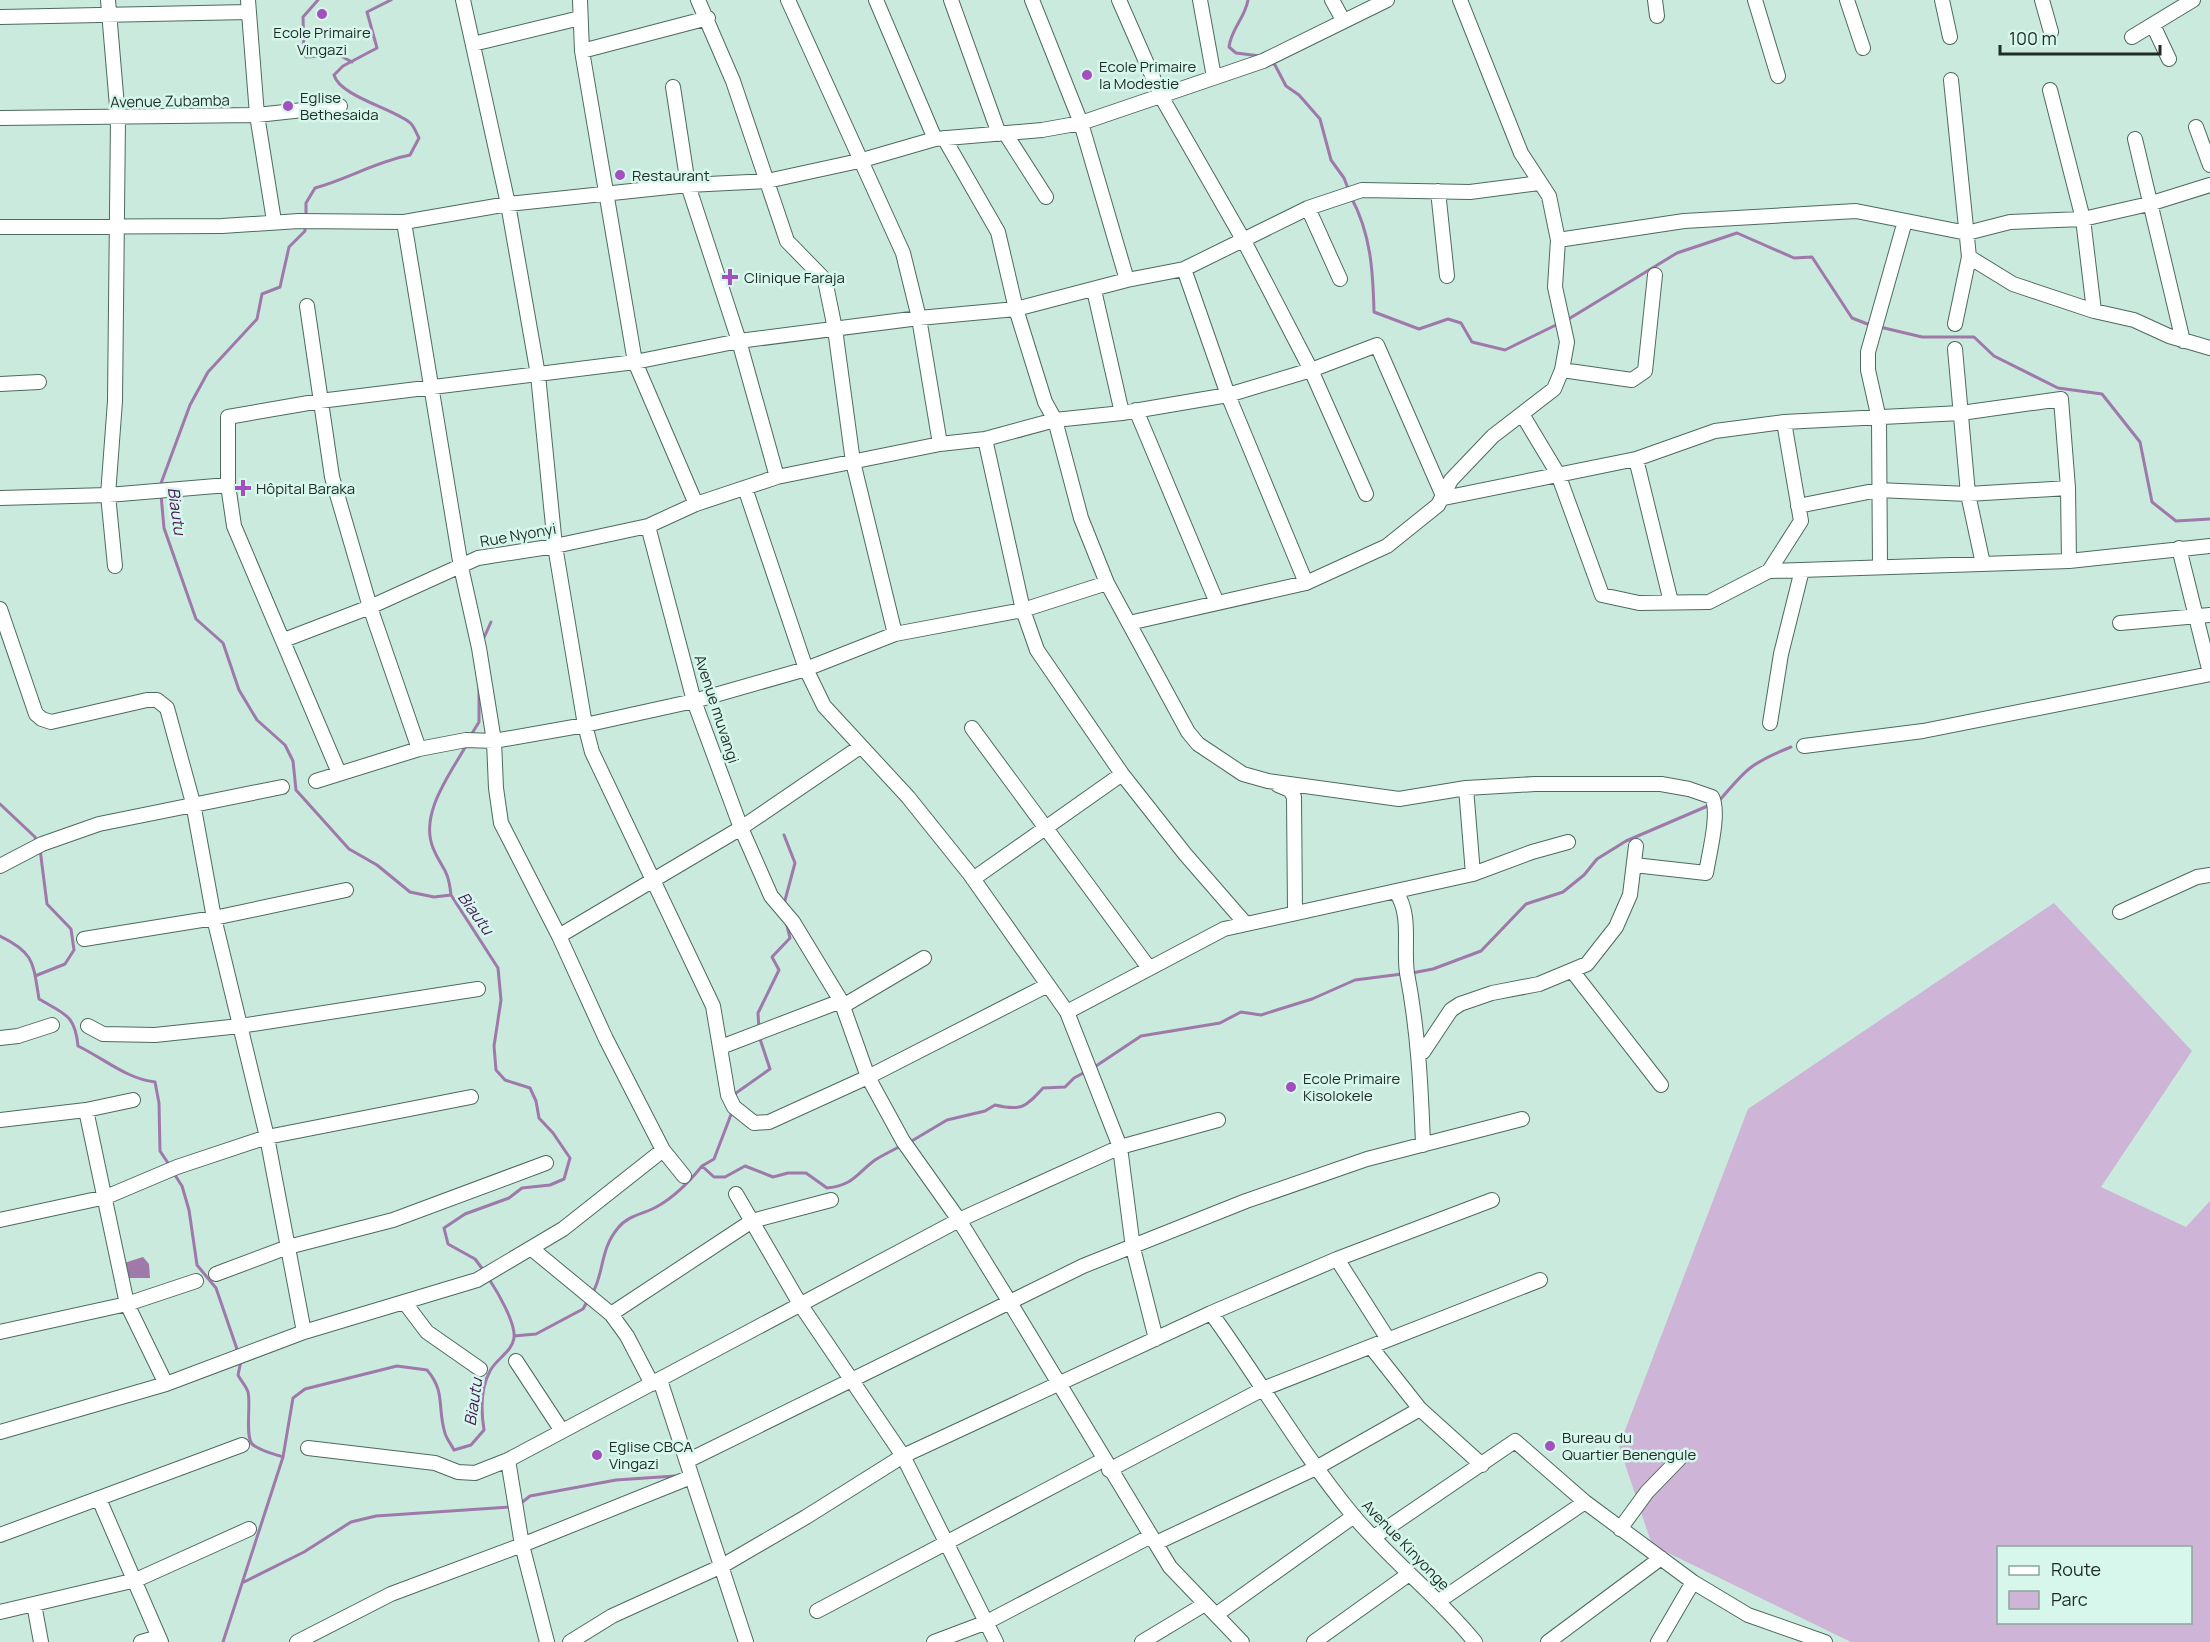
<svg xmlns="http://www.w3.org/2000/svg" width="2210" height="1642" font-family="Manrope,sans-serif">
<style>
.green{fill:#ceb4d7;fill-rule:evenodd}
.water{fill:#9e79aa}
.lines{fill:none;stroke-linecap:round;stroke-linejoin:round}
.stream{stroke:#9e79aa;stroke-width:3}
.minor-casing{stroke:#4d6a60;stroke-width:16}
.minor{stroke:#fff;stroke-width:14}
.poi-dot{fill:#a34fbd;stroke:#d7f7ec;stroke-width:2}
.labels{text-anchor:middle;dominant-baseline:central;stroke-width:5;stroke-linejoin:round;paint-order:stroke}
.poi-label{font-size:15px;fill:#1f2b27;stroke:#d7f7ec;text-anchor:start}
.street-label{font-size:15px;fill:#1f2b27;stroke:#d7f7ec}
.water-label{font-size:16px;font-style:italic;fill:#461754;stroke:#d7f7ec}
</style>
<rect width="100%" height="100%" fill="#caeade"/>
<path class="green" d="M2054,903L2192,1051L2101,1187L2186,1227L2210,1201V1642H1851L1652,1545L1619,1446L1748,1109ZM1998,1548H2190V1622H1998Z"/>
<path class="water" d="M143,1257L149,1264L150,1278H127L124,1263Z"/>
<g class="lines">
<path class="stream" d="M318,0L303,17L304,54L306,57L339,55L352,62
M1248,0C1245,18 1231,29 1229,47L1236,53L1260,56
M1270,62L1275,65L1286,86L1299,95L1320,119L1331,160L1344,178L1349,191
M1351,197C1371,234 1373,271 1374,312L1419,329L1448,319L1461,323L1472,342L1505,350L1558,324
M306,218V203L315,188C350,178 375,162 410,155L419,138C416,133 414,125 409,122C391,108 340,96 334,75L343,66L377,48L367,12L391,0
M1567,320L1677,253L1737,233L1794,258L1812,257L1852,318L1870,325
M1880,327L1922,337H1974L1994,356L2058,388L2102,394L2140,442L2152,502L2176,521L2210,519
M160,486L190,405L208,372L257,319L262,294L280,287L289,247L305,231V225
M161,495L164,528L196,619L223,643L239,690L257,720L285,745L293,761L296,790L349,849L377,865L410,892L434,897L451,895L498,968L501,1000L494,1046L496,1070L505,1080L530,1088L536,1101L539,1118L553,1133L570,1158L564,1179L550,1185L522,1188L509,1198L465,1214L444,1228L448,1244L475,1259L484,1271
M482,642L491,622
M471,735L479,722V687
M1719,801C1746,769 1751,763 1791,747
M0,804L35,837L37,843
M451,895C448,867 442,870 433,848C419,813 451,773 467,744
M784,904L795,863L784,835
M0,936C35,953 33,963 39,999C64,1014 75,1014 78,1046C103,1058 127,1079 155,1082L159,1103L160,1151L170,1166
M1412,973L1433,969L1481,951L1526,904L1563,892L1584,875L1597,859L1626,841L1710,805
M35,976L65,964L74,950L71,929L47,904L40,849
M759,1030L758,1013L779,970L772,957L790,938L786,922
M1093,1068L1141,1036L1220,1023L1241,1012L1261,1015L1312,999L1355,980L1402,974
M735,1097L736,1093L770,1069L759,1036
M910,1142L947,1120L985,1111L995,1105C1021,1111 1025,1108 1043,1088L1065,1087L1074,1078L1087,1071
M702,1166L714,1159L732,1112
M173,1172L182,1186L189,1210L197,1265L216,1288L238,1352
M593,1292C604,1273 600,1249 618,1228C628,1215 645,1214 658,1206C676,1196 689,1182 702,1166L714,1177H725L745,1166L773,1177L788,1173H806L827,1188C854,1185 856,1174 875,1160C883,1155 893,1150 901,1146
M514,1336L536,1334L583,1309L588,1300
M241,1361L238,1375C241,1381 246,1386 248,1392C251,1404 245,1436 252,1444C260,1451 274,1454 283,1457
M520,1504L530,1496L616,1480L675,1476
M244,1582L304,1552L351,1522L376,1516L511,1507
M223,1642L283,1457L293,1398L305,1389L397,1366L427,1370C446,1392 437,1408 445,1433C446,1438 451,1444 454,1450L471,1445L484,1430C481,1411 480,1389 490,1371C496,1359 512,1352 514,1338C516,1323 497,1291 489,1279"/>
<defs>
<path id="minor" d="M108,0L118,118L115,401L108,495L115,566
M248,0L257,115L274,221
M463,0L508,204L538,375L555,546L585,725L592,752L713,1006L728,1095L734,1107L754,1123L769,1122L868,1077L1048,985
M580,0L582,51L635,362L696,504
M698,0L733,81L787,241L825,280L835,329L853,462L895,634
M788,0L903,253L919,318L940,444
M876,0L935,139
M951,0L999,134
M1032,0L1081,123L1127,280
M1119,0L1162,98L1244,241L1311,370L1366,494
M1200,0L1214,77
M1332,0L1343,20
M1655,0L1657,16
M1755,0L1778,76
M1847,0L1863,48
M1942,0L1950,37
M2042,0L2051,32
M0,17L249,12
M2153,25L2169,59
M2132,37L2193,0
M473,44L580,18
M582,51L708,18
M1951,80L1969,257L1955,324
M673,87L688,185L739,341L777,477
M2050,90L2083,219L2094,311
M0,118L257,115L340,106
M2196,127L2210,165
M1005,133L1046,197
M944,138L998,232L1016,309L1045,402L1055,420L1081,518L1107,583L1188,732L1198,744L1243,774L1268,781L1399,799L1466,788L1535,784H1661L1689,789L1712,797C1720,813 1709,854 1706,873L1634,865
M2135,139L2183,341
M1438,191L1447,276
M1308,208L1340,279
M404,222L461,567L479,648L494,741L496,788L501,823L559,936L606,1039L663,1150L684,1176
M0,227L222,226L299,221L404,222L508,204L688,185L767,181L859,161L935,139L1042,130L1081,123L1263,61L1387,0
M1558,240L1684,221L1856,211L1967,233L2010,222L2083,219L2149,204L2210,185
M1969,257L2013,284L2094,311L2134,320L2169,336L2210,348
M1184,269L1228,395L1306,583
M1094,290L1122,413
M307,306L332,477L370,607L419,749
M1955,349L1968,494L1983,564
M1562,370L1632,380L1645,371L1655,275
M0,384L39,382
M1136,410L1217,603
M1522,414L1558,474L1602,595L1639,603L1709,602L1769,571L2069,561L2210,546
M985,439L1023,610L1037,650L1122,774L1185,854L1245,923
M1636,459L1671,602
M745,488L806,669L824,706L908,797L969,873L1067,1012L1120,1147L1133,1248L1156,1339
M0,498L108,495L228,485
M1444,498L1636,459L1715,431L1784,422L1961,413L2061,399L2068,488L2069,561
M1798,506L1878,490L1968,494L2068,488
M648,526L694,701L741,828L771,896L793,922L841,1001L868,1077L903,1141L959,1220L1009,1301L1170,1567L1242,1642
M2179,548L2210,673
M1880,566L1879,419L1868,370V352L1905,221
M1769,571L1801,521L1784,422
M0,609L36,714L42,719L51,722L147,700H157L167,708L193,803L214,918L267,1137L304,1332
M1129,623L1306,583L1387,546L1438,505L1451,480L1493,436L1554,389L1562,370L1567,342L1555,287L1558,240L1549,196L1521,153L1460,0
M2120,623L2210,615
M284,640L370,607L478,558L555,546L648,526L696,504L777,477L940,444L985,439L1055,420L1122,413L1228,395L1311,370L1377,345L1444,498
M1770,723L1781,654L1802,570
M972,728L1149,968
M1804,746L1923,731L2210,674
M339,773L234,526L228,485V417L320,401L635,362L739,341L919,318L1016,309L1127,280L1184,269L1308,208L1362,190L1470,192L1539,183
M316,781L419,749L466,740L494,741L585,725L694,701L806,669L895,634L1023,610L1107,583
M1278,785L1290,790L1294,797L1295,912
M1466,788L1473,874
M0,866L42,844L99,824L282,787
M973,879L1122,774
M1396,892C1412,915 1403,947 1407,973C1418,1030 1421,1087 1423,1145
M2120,912L2197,877L2210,875
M559,936L741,828L860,747
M84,939L214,918L346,890
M1573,972L1661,1085
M843,1006L924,958
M1067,1012L1224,929L1473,874L1532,852L1568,842
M88,1026L103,1034L155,1035L240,1026L478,989
M0,1038L18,1036L52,1025
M721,1047L841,1001
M1419,1053L1423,1052L1451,1010L1460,1004L1492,993L1539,984L1587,964L1616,927L1630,895L1636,846
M86,1110L127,1304L166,1384
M0,1120L86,1110L133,1100
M736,1194L800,1304L903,1456L996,1642
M0,1220L106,1197L177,1167L267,1137L471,1097
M532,1249L611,1314L627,1336L652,1384
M1337,1259L1388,1339
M216,1274L288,1247L393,1220L546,1163
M405,1303L427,1332L480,1369
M1211,1313C1259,1379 1300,1451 1352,1514C1390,1560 1438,1596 1475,1642
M611,1314L752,1221L831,1200
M0,1332L127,1304L196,1281
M1371,1347L1420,1409L1482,1465
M516,1361L562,1431
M660,1380L746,1642
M0,1432L166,1384L304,1332L477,1280L563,1229L663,1150
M308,1448L435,1463L458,1472L475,1473L508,1460L959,1220L1120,1147L1218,1120
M508,1460L522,1545L547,1642
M687,1461L1083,1266L1246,1201L1367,1159L1522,1119
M1109,1470L1265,1388L1540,1280
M99,1499L161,1642
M1620,1529L1647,1492L1680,1458
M0,1535L242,1445
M1374,1537L1515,1441L1585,1502L1693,1582L1748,1615L1825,1642
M1156,1543L1316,1468L1420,1409
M1439,1601L1585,1502
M34,1604L41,1642
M817,1611L1103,1460
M0,1612L136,1580L249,1529
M1217,1614L1354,1516
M141,1642L159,1637
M297,1642L391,1594L522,1545L691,1477
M570,1642L612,1616L722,1566L806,1517L903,1456L1211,1313L1337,1259L1492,1200
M934,1642L987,1622L1151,1536
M1142,1642L1205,1604
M1314,1642L1409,1574
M1548,1642L1661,1558
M1658,1642L1693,1582"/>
</defs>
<use href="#minor" class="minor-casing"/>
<use href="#minor" class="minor"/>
</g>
<g class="poi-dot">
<circle cx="322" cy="14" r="6"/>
<circle cx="1087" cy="75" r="6"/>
<circle cx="288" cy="106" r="6"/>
<circle cx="620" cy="175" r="6"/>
<path d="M727 268h6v6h6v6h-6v6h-6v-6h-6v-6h6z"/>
<path d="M240 479h6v6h6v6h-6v6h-6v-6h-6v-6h6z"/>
<circle cx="1291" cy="1087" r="6"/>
<circle cx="1550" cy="1446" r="6"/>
<circle cx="597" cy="1455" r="6"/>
</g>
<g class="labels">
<g class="poi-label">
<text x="322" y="32" text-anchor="middle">Ecole Primaire<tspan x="322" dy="17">Vingazi</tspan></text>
<text x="1099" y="66">Ecole Primaire<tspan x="1099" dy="17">la Modestie</tspan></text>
<text x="300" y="97">Eglise<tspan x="300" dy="17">Bethesaida</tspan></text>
<text x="632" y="175">Restaurant</text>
<text x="744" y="277">Clinique Faraja</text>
<text x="256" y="488">Hôpital Baraka</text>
<text x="1303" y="1078">Ecole Primaire<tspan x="1303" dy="17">Kisolokele</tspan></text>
<text x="1562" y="1437">Bureau du<tspan x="1562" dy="17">Quartier Benengule</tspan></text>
<text x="609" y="1446">Eglise CBCA<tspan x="609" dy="17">Vingazi</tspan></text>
</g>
<g class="street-label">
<text transform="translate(170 101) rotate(-1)">Avenue Zubamba</text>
<text transform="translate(518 535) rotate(-10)">Rue Nyonyi</text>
<text transform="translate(717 709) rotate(72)">Avenue muvangi</text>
<text transform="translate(1406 1545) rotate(46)">Avenue Kinyonge</text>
</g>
<g class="water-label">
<text transform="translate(177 511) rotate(82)">Biautu</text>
<text transform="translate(476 913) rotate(54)">Biautu</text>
<text transform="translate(473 1402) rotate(-82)">Biautu</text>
</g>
</g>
<rect x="1997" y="1546" width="195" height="78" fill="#d7f7ec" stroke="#8da59d" stroke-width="1.5"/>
<rect x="2009" y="1566" width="30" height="9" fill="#ffffff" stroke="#8da59d" stroke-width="1.5"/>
<text x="2051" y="1576" font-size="18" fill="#1f2b27">Route</text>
<rect x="2009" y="1591" width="30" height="18" fill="#ceb4d7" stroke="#8da59d" stroke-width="1.5"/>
<text x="2051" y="1606" font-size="18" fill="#1f2b27">Parc</text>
<path d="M2000 45v9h160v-9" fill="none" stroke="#1f2b27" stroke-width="3"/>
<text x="2009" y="45" font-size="18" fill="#1f2b27" stroke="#d7f7ec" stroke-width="4.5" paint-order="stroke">100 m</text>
</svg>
